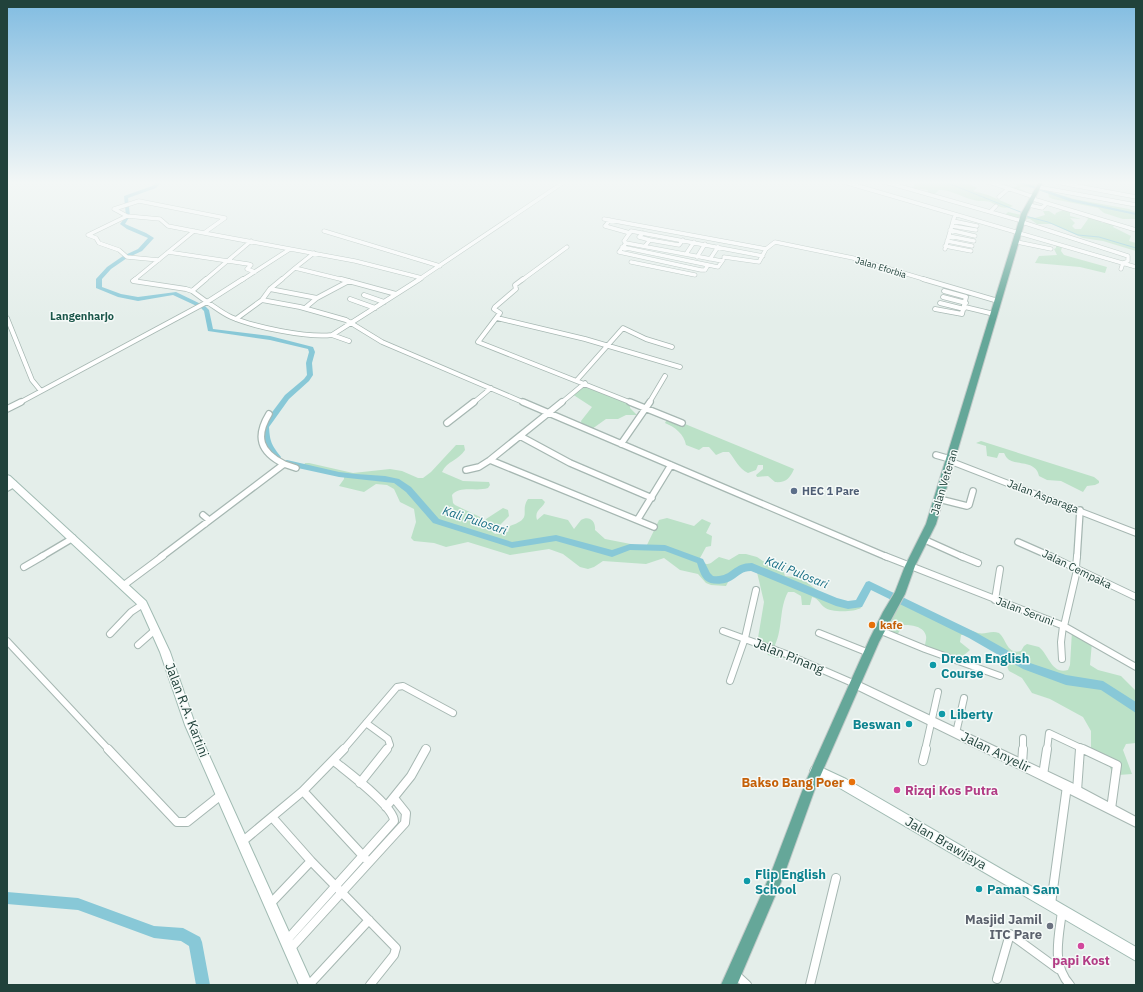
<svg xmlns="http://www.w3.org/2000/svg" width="1143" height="992" font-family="'IBM Plex Sans',sans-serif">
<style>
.green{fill:#bbe1c7}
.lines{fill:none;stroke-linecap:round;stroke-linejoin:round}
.stream{stroke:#88c8d7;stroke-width:1}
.river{fill:#88c8d7;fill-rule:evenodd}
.minor-far4-casing{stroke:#a6b7b2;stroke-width:4.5}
.minor-far3-casing{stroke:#a6b7b2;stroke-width:5.5}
.minor-far2-casing{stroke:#a6b7b2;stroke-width:8}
.minor-far1-casing{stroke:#a6b7b2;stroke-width:8}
.minor-casing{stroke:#a6b7b2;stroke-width:10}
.tertiary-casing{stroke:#a6b7b2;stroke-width:2}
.secondary-casing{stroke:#a1bbb3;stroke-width:2}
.primary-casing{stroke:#c1cac8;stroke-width:2}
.minor-far4{stroke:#fff;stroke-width:3.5}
.minor-far3{stroke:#fff;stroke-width:4}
.minor-far2{stroke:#fff;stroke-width:5.5}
.minor-far1{stroke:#fff;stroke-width:6}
.minor{stroke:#fff;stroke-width:8}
.tertiary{fill:#fff;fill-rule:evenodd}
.secondary{fill:#fff;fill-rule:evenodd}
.primary{fill:#65a799;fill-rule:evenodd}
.service-dot{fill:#5c6f8a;stroke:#f5faf8;stroke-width:1.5}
.food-dot{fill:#e8710a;stroke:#f5faf8;stroke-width:1.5}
.culture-dot{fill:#0f9aa8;stroke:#f5faf8;stroke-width:1.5}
.hotel-dot{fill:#d1479c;stroke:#f5faf8;stroke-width:1.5}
.worship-dot{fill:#6b7280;stroke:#f5faf8;stroke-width:1.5}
.labels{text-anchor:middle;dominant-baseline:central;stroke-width:3;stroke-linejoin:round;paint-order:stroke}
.far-street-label{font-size:9px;fill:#21423b;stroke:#f5faf8}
.far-quarter-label{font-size:11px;font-weight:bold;fill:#1b564a;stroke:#f5faf8}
.street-label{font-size:11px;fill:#21423b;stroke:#f5faf8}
.service-label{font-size:11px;font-weight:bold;fill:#4e5e75;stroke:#f5faf8;text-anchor:start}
.food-label{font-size:11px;font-weight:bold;fill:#c56008;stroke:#f5faf8;text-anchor:start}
.water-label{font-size:12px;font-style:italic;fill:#166c83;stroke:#f5faf8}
.near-street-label{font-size:13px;fill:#21423b;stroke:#f5faf8}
.near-culture-label{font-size:13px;font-weight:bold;fill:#0d838f;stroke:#f5faf8;text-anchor:start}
.near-food-label{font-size:13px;font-weight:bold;fill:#c56008;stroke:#f5faf8;text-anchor:end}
.near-hotel-label{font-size:13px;font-weight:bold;fill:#b23c85;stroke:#f5faf8;text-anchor:start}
.near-worship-label{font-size:13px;font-weight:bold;fill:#5b616d;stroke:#f5faf8;text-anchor:end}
</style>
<rect width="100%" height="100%" fill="#e4eeea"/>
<path class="green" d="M912,182C922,180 971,181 977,188L973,191L988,195L1013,206C1003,210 998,206 990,202C985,200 979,202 974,200C964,198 949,189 939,190L933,196L927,194L928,190L920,189L918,191L911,189L915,185Z
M1009,182L1036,184H1038V188L1074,199L1129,209L1136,212V219H1123L1104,213L1098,208L1053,199L1049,197L1048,193L1037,190L1038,188L1022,187L1019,188L1026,192L1024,193L1010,188L1018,186Z
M1065,209L1070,212V216L1081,219L1070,218L1075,223L1072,226L1075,229H1081L1088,219L1086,216L1101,221L1102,223L1106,222L1115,224L1113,227L1131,236L1129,241L1136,243V251L1103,241L1083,238L1052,224H1037L1030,219L1004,216L1008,212L1035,218L1045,215L1043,211H1049L1055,215L1056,213Z
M1056,244L1062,247L1061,251L1064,255L1107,267L1105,273L1080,267L1035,263L1039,256L1057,255L1054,249L1056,248Z
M585,383L630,405V408L637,415H626L618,419H606L592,429L582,425L581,421L592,407L572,394Z
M668,417L794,469C790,478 786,483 775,482L768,476L757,477L756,475L763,469V465H758L756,470L748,473C739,469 735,459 729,452H723L716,455L709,447H703L699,450L686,445C684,434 675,427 665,423Z
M981,441L1094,477L1099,481V483L1095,485L1087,486L1083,492L1061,481L1047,480L1039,476C1036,459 1013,466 1007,458C1005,456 1005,454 1004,453H999L997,458L987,456L986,446L976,443Z
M456,445H464L465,450C459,460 447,461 442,472L463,481L489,482L490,485L488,488C476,492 460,485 452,495L453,503L455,505L480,517L481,529L486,519L503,508L508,510L509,516L493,532L495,534L508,532L510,526C534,518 519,512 528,499H542L545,502C542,509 534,510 537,520L544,514L568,520L574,529L581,520C589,515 596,521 595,530L605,539L646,547L659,520L667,518L694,526L702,519L711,523L706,533L712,536L711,546L706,547L700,558L697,560C710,567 709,564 719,557L729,560L739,554H746L757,557L769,565L782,567L785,576L801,578L821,593L841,602H858L861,608C854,612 831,613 824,607C819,603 819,599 812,597L810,605H802L801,596L794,592H788C779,608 783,628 775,645L786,658H777L768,655L758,638L764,602L756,568C741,563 732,574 726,586L711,585L706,583L698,574L680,570L664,558L646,564L603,561L594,567L588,569L580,567L563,554L549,549L510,555L468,542L446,547L434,543L414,541L411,538L416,522L414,509L400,502L394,489L387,485L376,484L364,492L339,486L344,479V475L303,467L305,463H309L353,473L390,469L402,471L418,478H423L431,472Z
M898,597L946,622L978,633C985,635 991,630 999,633C1007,640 1007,655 1021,651L1024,646L1027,644L1039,647C1049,655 1052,675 1068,670L1070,665L1072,631L1092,642L1090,665L1098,670L1121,676L1136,691V743L1126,744L1123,750L1132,774L1118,775L1112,772L1108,763L1091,750V731L1083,717L1050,699L1032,693L1022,678L1009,671C1006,666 1007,660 1004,655C997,645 973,634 961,635L960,642L970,650L964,655V664L925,649C924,645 927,640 926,636C924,626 911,625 903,625L896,637L879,630Z"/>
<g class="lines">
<path class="stream" d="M945,182L1023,213
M1025,216L1048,222L1078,235L1099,237L1136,248"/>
<path class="river" d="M154,182H158L160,184L156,188L128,198L130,216L125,224L146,233L154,238L142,251L127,258L111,269L102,279V287L121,294L138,297L176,292L205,306L209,310L213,329L270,336L313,347L315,352L312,363L313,375L309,381L289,399L269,427C270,443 272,445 281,457L280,459H274L265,447L261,427L285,395L304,379L307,375L306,363L309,352L308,349L270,340L208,331L204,311L201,308L173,295L138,301L118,297L96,288V279L107,267L123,256L138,249L148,238L127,229L120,224L126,216L124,196L152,186L155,184Z
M1016,182H1021L1072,199L1136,213V215L1069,201Z
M287,460L339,472L356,474L385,476L399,479L411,487L439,519L512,542L556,535L612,550L630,544L665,545L703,559L710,573L713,576C732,578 732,563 752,563L837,598L848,601L856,600L866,582L869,581L975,632L1030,663L1066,675L1103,681L1136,702V713L1101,690L1066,685L1023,669L969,638L871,590L862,607L848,609L836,606L751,571C742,571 740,575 732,580C726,584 712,586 705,580C701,576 699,569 697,563L665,551L630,550L612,557L556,541L512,548L433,523L406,492L394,483L339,477L284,465L283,463L284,461Z
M7,892L78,898L154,926L183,928L200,937L202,942L210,985H196L189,946L181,941L154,938L78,910L7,904Z"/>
<defs>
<path id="minor-far4" d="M844,182L1136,267
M885,182L1022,221
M989,182L1034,197
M1056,182L1136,197
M1132,182H1136
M1038,187L1136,205
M999,197L1009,188
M1033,199L1136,230
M139,201L225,218L204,233L168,226L160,219L127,216L114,209Z
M1029,205L1042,208L1045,205
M990,212L996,206
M604,219L766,249
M610,220L605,226L630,233
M953,221L977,226
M1022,222L1128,256V261L1123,263L1121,269
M952,226L976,230
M950,230L975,236
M324,231L440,266
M204,233L355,261L422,278
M643,233L639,237L650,240
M88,235L96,238L99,243L119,250L127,257L159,260
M88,235L127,216
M949,236L974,241
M947,241L972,246
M1017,242L1051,249
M626,243L624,241L631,231L763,256
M645,246L650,240L679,245L683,240
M945,246L971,251
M622,247L718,267L723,260
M945,249L955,215
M168,252L248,264L251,265L247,269L255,272
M314,253L295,268L344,280
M686,254L694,242
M697,257L705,244
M724,257L759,262L766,249L775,242L853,258L927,280
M710,259L718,247
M631,262L695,275
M708,265L705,270H701L619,252L626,243L722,261
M134,280L194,231
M205,280L251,241
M242,280L290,249
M281,280L295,268
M418,280L564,182
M522,280L567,247"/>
<path id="minor-far3" d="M136,279L133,281L186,289L192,291L207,302L243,279
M282,279L270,289L317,298
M341,279L396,294
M523,279L515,285L516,289L495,307L494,309L500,313L478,342L632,403
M923,279L998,301
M270,289L262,300L300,307L346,320L382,342L525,403
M192,291L206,279
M364,295L384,302
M943,297L966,303
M350,299L375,308
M940,303L964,309
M965,307L994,314
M305,308L317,298L349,281
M935,309L962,314L966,297L944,291
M7,318L32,380L41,391
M497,318L585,339L680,367
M236,319L262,300
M332,335L349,341
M577,380L623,328L646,339L672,347
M19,403L207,302C215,307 222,313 231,317C254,327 307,338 332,335L420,279
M473,403L491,388
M561,403L585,383
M649,403L665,376"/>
<path id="minor-far2" d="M523,402L887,557
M562,402L490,460L654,527
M630,402L682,423
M7,409L21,402
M447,423L474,402
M520,436L570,463L652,498
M621,444L650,402
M936,455L950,459
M284,464L296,468
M466,470L479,467L490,460
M7,488L14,484
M939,499L967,506L969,505L973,491
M203,515L209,520L205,524
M638,519L671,465
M923,539L963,557
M1018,542L1052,557
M41,557L73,538
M161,557L284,464C260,452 255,437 269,414
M1077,557L1080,510"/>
<path id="minor-far1" d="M885,556L1064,626L1136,667
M961,556L978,563
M1050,556L1136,597
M24,567L43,556
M1076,567L1077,556
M124,585L163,556
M995,600L1000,569
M1064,626L1077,570
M879,630L925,649L1000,676
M723,631L786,654L855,684
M819,633L869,653
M110,634L131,612L143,604
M7,641L109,750
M138,645L155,630
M1062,659L1061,642L1063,626
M730,681L745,638L756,590
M366,723L388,739L390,745L386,750
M956,733L964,698
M343,750L397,687L403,686L453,713
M925,750L938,692
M1023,750V738
M1047,750L1049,733L1085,750
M1080,750V747"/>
<path id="minor" d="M108,749L177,822H187L221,795
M1083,749L1117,765L1111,809
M923,761L926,749
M1022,764L1023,749
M1043,775L1047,749
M360,783L387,749
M303,791L365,858
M1077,791L1080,749
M386,807L411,776L426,749
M272,817L311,861L396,948L394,955L370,985
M243,841L303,791L344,749
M271,903L311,861
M1051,904L1067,786
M1062,911C1059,937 1051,964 1070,985
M287,940L394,821C394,806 346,771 334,761
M291,948L405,823L406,813L394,798
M734,973L747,985
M997,979L1010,934L1058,969
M309,985L369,920
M810,985L836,878"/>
<path id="tertiary" d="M948,459H952L1136,530V536L948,463L947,461Z
M855,680L1076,785L1136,817V827L1068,793L852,687L851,684L852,681Z"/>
<path id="secondary" d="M7,475L10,476L146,601L170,652L195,724L313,985H299L185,725L160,652L140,607L7,483Z
M816,765L846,779L1136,947V961L838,787L812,775L810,771L812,767Z"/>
<path id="primary" d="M1039,182H1043L1027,214L936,524L915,566L905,594L879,642L816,786L784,875L737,985H721L771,873L806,781L870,638L883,612L895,592L905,566L926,524L1021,214Z"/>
</defs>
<use href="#minor-far4" class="minor-far4-casing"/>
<use href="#minor-far3" class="minor-far3-casing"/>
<use href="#minor-far2" class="minor-far2-casing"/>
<use href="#minor-far1" class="minor-far1-casing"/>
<use href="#minor" class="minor-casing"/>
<use href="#tertiary" class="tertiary-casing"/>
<use href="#secondary" class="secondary-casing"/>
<use href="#primary" class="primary-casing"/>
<use href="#minor-far4" class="minor-far4"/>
<use href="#minor-far3" class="minor-far3"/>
<use href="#minor-far2" class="minor-far2"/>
<use href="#minor-far1" class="minor-far1"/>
<use href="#minor" class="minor"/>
<use href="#tertiary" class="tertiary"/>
<use href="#secondary" class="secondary"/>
<use href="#primary" class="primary"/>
</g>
<linearGradient id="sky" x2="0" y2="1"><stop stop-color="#81bce1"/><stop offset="0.57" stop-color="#f3f7f6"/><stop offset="1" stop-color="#f3f7f6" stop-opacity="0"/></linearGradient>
<rect width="1143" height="320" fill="url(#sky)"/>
<circle class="service-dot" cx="794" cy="491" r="4"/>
<g class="food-dot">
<circle cx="872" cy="625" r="4"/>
<circle cx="852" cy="782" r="4"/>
</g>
<g class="culture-dot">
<circle cx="933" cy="665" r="4"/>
<circle cx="942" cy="714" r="4"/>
<circle cx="909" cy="724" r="4"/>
<circle cx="747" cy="881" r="4"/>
<circle cx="979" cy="889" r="4"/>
</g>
<g class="hotel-dot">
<circle cx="897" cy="790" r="4"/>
<circle cx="1081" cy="946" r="4"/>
</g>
<circle class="worship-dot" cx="1050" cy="926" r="4"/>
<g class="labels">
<g class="far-street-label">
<text transform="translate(881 267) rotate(17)">Jalan Eforbia</text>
</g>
<g class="far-quarter-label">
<text x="82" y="316">Langenharjo</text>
</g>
<g class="street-label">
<text transform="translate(944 482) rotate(-73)">Jalan Veteran</text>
<text transform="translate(1043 496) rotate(21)">Jalan Asparaga</text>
<text transform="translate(1077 569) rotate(26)">Jalan Cempaka</text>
<text transform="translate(1025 611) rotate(21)">Jalan Seruni</text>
</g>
<g class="service-label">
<text x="802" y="491">HEC 1 Pare</text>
</g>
<g class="food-label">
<text x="880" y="625">kafe</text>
</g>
<g class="water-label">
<text transform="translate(475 520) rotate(18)">Kali Pulosari</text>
<text transform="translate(797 572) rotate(22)">Kali Pulosari</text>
</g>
<g class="near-street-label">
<text transform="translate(789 656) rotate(22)">Jalan Pinang</text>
<text transform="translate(187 710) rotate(69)">Jalan R.A. Kartini</text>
<text transform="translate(996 752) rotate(26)">Jalan Anyelir</text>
<text transform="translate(946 843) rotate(30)">Jalan Brawijaya</text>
</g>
<g class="near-culture-label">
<text x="941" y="658">Dream English<tspan x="941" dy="15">Course</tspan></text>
<text x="950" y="714">Liberty</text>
<text x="901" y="724" text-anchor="end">Beswan</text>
<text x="755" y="874">Flip English<tspan x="755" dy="15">School</tspan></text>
<text x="987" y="889">Paman Sam</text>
</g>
<g class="near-food-label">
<text x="844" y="782">Bakso Bang Poer</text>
</g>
<g class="near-hotel-label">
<text x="905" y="790">Rizqi Kos Putra</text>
<text x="1081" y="960" text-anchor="middle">papi Kost</text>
</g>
<g class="near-worship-label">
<text x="1042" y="919">Masjid Jamil<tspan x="1042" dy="15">ITC Pare</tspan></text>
</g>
</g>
<rect width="1143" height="992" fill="none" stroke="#21423b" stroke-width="16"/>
</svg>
